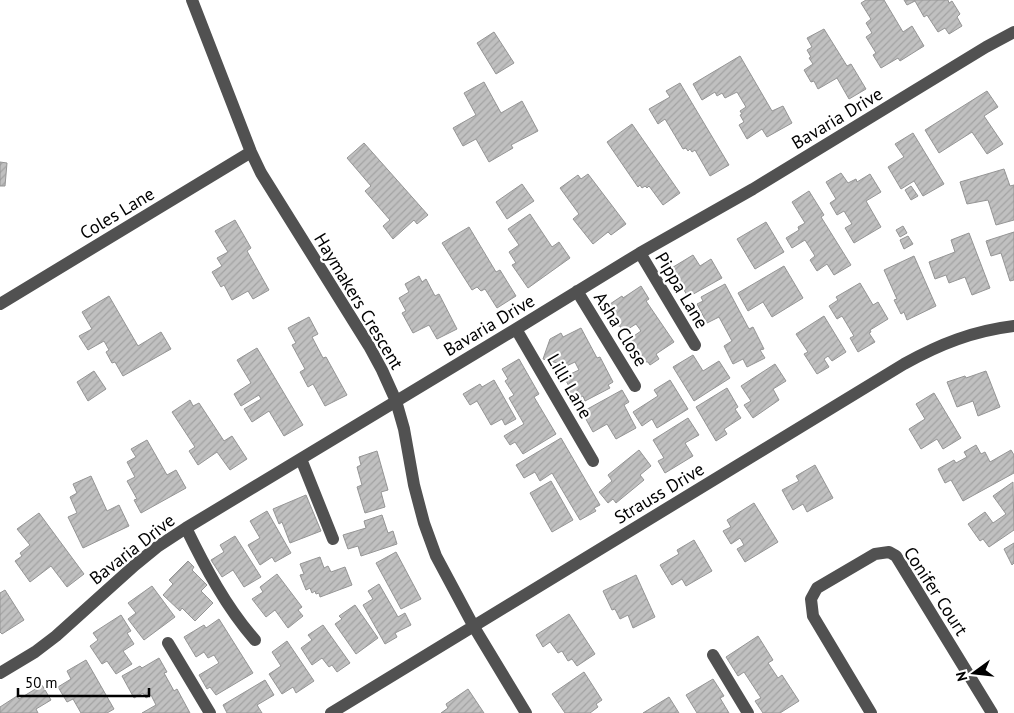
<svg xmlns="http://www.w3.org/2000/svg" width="1014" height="713" font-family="'PT Sans',sans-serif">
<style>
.building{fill:url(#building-hatch);stroke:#959595}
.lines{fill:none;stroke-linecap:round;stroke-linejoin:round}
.minor{stroke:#515151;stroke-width:12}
.labels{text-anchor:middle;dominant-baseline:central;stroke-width:4.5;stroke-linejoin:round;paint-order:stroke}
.street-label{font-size:18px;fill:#000;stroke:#fff}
</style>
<defs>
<pattern id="building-hatch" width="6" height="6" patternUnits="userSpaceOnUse" patternTransform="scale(1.25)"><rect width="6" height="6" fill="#c0c0c0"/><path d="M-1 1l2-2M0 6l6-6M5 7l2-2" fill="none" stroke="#a3a3a3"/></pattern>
</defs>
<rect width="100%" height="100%" fill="#fff"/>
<path class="building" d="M866,0H884L903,32L912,26L924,46L900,61L898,58L881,68L873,55L876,53L866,37L872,33L866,23L871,19L861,3Z
M904,0H948L949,3L952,1L960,14L957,17L962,26L949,34L945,28L938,32L927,15L924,17L915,1L907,5Z
M824,29L847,66L851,64L866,89L849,99L837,78L818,89L814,81L811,82L804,70L813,64L809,58L811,57L807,50L812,47L807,38Z
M494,32L514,63L496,74L477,43Z
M740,56L772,111L783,106L792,123L767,137L762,129L747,139L739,125L744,122L740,115L742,114L740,111L746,107L737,92L725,98L722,93L717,96L715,92L702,100L693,84Z
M484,82L501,113L522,101L538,131L511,145L513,148L489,162L476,139L463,146L453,128L476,115L464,93Z
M680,83L729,165L710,176L695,150L692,152L690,149L688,151L686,148L683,149L665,119L658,124L649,109L670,97L666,91Z
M987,91L998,107L984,116L1003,144L987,154L972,132L939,153L925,130Z
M632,124L680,193L663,205L649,186L647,188L645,186L642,188L640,185L638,187L607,142Z
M913,133L944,184L923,196L914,181L901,189L888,167L904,157L895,144Z
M364,143L428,215L417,224L414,220L393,239L383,226L390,220L365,191L371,186L347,158Z
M0,162L7,163L5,186H0Z
M1004,169L1010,186L1014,185V220L996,225L988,200L967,204L960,182Z
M841,173L848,183L856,179L857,182L870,174L881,192L866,201L881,227L854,243L845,228L852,224L844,211L837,215L830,203L836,199L826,182Z
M588,174L626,224L611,235L608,232L593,244L573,219L579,214L560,188L578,175L581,179Z
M522,184L534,201L507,219L496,202Z
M911,186L918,196L911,200L905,190Z
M809,191L824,215L821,217L851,265L834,275L827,264L817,271L810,260L815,256L805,240L792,248L786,238L799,230L798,227L805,223L792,202Z
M530,214L552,247L559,242L570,258L528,288L512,265L516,263L509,252L519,245L508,229Z
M235,220L251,248L247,251L269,290L253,299L248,291L232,300L224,285L221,287L212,272L222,266L217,258L228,252L215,231Z
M766,222L784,252L755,269L737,239Z
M903,226L907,233L900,237L896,230Z
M469,227L496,272L500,270L516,296L497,308L485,289L481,291L477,287L472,290L442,243Z
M1014,232V280L1010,281L1001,253L991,256L986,241Z
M969,233L990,288L972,295L965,277L949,283L946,275L935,279L929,262L955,252L951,240Z
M908,236L913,244L904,249L900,240Z
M693,255L700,266L711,259L722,278L688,297L679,281L672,285L665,272Z
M914,256L936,306L907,320L904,312L901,314L894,300L897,299L884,270Z
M784,266L803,298L772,317L763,302L748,311L738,293Z
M419,276L422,282L426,279L435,296L439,294L457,329L437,339L429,325L413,333L402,313L406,311L399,298L409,292L405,284Z
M860,283L873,305L878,302L888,319L870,330L871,332L869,333L875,342L858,352L850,338L854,336L842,316L837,319L829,306L838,300L836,297Z
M725,284L749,329L753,327L764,349L760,350L765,358L747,367L743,359L733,364L724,346L732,341L719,317L707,323L697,304L703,301L701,297Z
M641,286L649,299L646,301L674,342L656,354L659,359L650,365L648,362L639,361L635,363L628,352L631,338L641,331L636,324L623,332L620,326L611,325L604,315L613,309L610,304L622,296L623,298Z
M109,296L138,346L161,332L171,349L123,376L115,362L112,363L106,352L109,350L104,341L88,350L79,336L92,329L82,312Z
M824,316L846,352L832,361L828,356L824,359L829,367L817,374L804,354L808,352L796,334Z
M309,317L318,334L312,337L323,358L326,357L347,395L325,406L313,384L308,387L300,372L305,369L292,345L296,343L288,328Z
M581,328L597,358L600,357L613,382L608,385L610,388L585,401L583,396L573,401L567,389L570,388L564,377L579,370L575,362L560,369L557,363L543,359L550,339L561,333L563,337Z
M257,348L303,425L284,436L269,411L252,422L244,409L261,399L259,395L241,406L234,394L251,383L237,360Z
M693,355L703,371L719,361L730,378L694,401L673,367Z
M519,359L539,394L534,397L556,434L523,454L515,442L510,445L504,436L524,424L509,398L514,395L505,381L508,379L502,369Z
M775,364L786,381L773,389L779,400L753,418L744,405L751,401L741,386Z
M94,371L106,389L88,401L77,382Z
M986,371L1000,407L978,416L973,401L957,407L947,382L965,376L966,378Z
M494,380L516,419L505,425L502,419L491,425L477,401L470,405L463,394L480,384L482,387Z
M670,380L688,409L657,428L652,419L642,426L633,412L658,396L654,390Z
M727,388L738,407L735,409L741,418L724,429L727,434L716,441L696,407Z
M622,390L629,402L624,405L636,428L616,439L607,424L593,432L582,412Z
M934,393L961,438L943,449L937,439L921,449L909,429L925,419L916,404Z
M190,400L193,406L199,403L224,441L232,436L247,459L230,470L217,452L198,465L189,451L195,447L172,412Z
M688,418L699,435L685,443L693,456L665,473L658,461L664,458L653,440Z
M561,438L600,505L594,508L596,511L580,520L552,473L540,481L535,472L524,478L516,465Z
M147,440L167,475L176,470L186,488L141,513L134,500L137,499L127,481L135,477L127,462L136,457L131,449Z
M976,445L981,454L985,452L990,462L1011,450L1014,455V473L963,501L951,480L945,483L938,469L954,460L956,463L967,457L964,452Z
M639,450L651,466L640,475L644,480L616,503L613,499L608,503L599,492L612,481L608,475Z
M377,451L388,490L381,492L385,507L365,513L357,487L362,485L357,467L361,465L359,457Z
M815,465L833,498L807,512L803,504L793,510L782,490L799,481L796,476Z
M91,476L107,511L119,505L129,526L83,548L68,517L77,513L70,497L77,493L73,484Z
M551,481L573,520L552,532L530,493Z
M1013,482L1014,530L989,547L983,539L980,541L968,524L985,512L993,523L1006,514L993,496Z
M306,495L321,531L290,543L282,522L279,524L273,509Z
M754,503L778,542L745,562L737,549L744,545L740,538L731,544L723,531L731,527L727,520Z
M267,511L291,553L275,562L272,557L260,565L248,545L260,538L250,521Z
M39,513L84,574L67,587L51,566L30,582L15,561L22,556L20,553L30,545L17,529Z
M382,515L388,533L393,531L397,544L361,556L358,546L348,549L343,535L366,528L364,521Z
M235,536L261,577L244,587L233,570L222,577L211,560L224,552L220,545Z
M694,540L712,571L686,586L682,579L672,585L660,565L679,554L677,550Z
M1014,543V563L1012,565L1004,549Z
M396,552L421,599L401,609L376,563Z
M320,557L324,568L328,566L331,572L345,567L352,585L320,597L319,593L316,594L315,591L312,593L310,588L306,590L300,575L304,574L300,564Z
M188,561L194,567L192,570L207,585L201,591L213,603L195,621L182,608L180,611L163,595L173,584L169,580Z
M277,574L302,607L298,610L303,616L288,628L275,610L266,617L252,599L263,592L260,587Z
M636,575L655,617L633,628L628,615L620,619L615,609L612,610L603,591Z
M379,584L398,617L405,613L411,625L395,633L397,637L385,644L363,605L373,599L368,591Z
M152,586L175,617L144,640L128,619L136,613L128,603Z
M5,590L24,620L2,634L0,632V593Z
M355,605L378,638L356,654L335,624L342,619L339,616Z
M569,614L595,654L577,666L572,659L568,661L562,651L558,653L550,642L543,647L536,635Z
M121,615L131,631L127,633L134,644L123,651L132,664L116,674L107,661L102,664L90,646L98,640L93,633Z
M219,619L253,673L216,695L210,687L207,689L199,675L219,663L214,655L208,658L204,652L196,657L184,637L204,625L206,628Z
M323,625L350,663L337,672L332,665L329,667L322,658L312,665L301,648L312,640L308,635Z
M758,636L773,660L768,663L778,678L782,675L799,701L780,713H763L755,701L761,698L744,672L738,676L726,657Z
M287,641L314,681L296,693L293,687L282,694L269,674L281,666L272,652Z
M159,658L167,672L164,673L174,691L177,689L190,713H142L156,705L151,695L146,698L143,693L134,698L122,676L140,666L142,668Z
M86,660L114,709L107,713H81L73,699L67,702L58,687L71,679L67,671Z
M584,672L602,700L596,704L598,707L590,713H565L552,694Z
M713,679L724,696L720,698L729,713H697L686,695Z
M265,680L274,695L257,705L262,713H227L223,705Z
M42,685L51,700L36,709L38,713H0V707L17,696L19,699Z
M468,689L484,713H441L448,708L446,704Z
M669,697L679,713H643Z"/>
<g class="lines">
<path class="minor" d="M192,0L251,152L261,173L369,346L382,370L396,401L404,429L414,485L424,523L436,556L474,627L526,713
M640,253L695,345
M577,291L635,386
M0,304L251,152
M516,329L593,461
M301,459L333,539
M186,528C205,567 226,607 255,640
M168,643L210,713
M713,655L748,713
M0,673L35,652L56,636L135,565L157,547L186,528L516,329L640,253L753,189L986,47L1014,32
M331,713L904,364C940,344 973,331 1014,326
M871,713L813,616L811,599L817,588L875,554L889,552L896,556L992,713"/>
</g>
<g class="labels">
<g class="street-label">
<text transform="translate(837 118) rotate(-31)">Bavaria Drive</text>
<text transform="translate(117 213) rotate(-31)">Coles Lane</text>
<text transform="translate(682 290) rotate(59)">Pippa Lane</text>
<text transform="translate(359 301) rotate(59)">Haymakers Crescent</text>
<text transform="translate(489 325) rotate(-31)">Bavaria Drive</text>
<text transform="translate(621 329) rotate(58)">Asha Close</text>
<text transform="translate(570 386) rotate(60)">Lilli Lane</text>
<text transform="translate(659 493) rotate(-31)">Strauss Drive</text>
<text transform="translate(132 549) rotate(-38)">Bavaria Drive</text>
<text transform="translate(936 591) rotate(57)">Conifer Court</text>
</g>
</g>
<g transform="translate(974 673) rotate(255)" stroke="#ffffff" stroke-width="4" paint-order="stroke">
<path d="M0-4L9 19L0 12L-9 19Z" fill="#000000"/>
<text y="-8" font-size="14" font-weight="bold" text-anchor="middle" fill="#000000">N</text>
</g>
<path d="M18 688v8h131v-8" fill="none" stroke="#000000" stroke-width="2.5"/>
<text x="25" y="688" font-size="15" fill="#000000" stroke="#ffffff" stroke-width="4" paint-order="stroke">50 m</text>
</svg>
